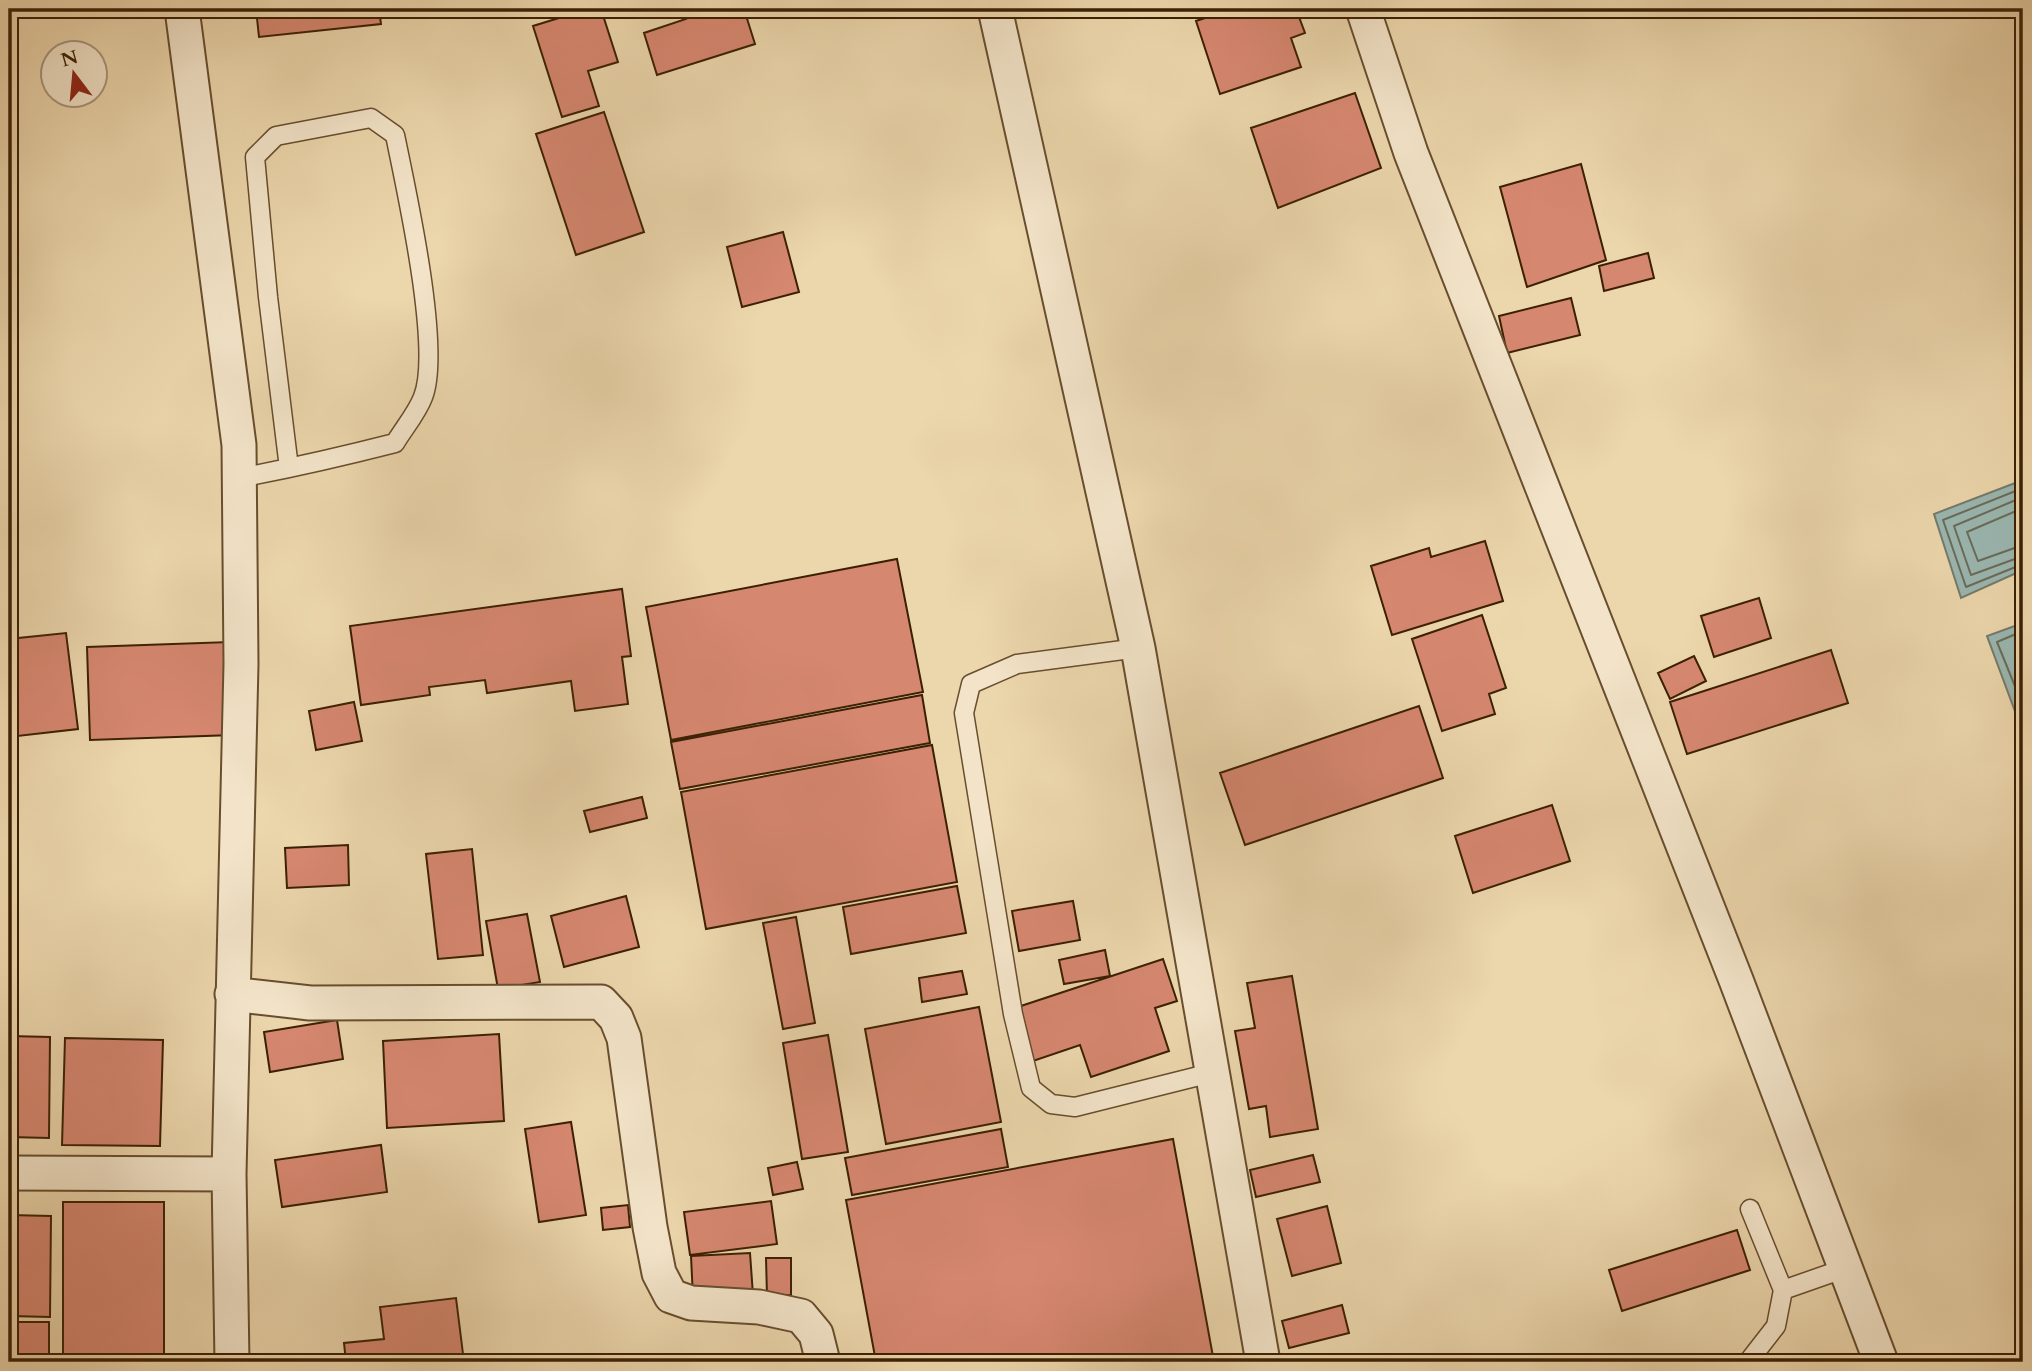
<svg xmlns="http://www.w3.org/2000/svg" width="2032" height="1371" font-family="Cardo,serif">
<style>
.water{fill:#9ab7b1;stroke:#747b6c;stroke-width:2}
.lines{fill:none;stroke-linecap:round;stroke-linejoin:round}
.shore{stroke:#6b6c5a;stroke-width:2}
.building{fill:#d68770;stroke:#3c2004;stroke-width:2}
.lane-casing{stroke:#684e2e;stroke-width:21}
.street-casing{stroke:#684e2e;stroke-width:37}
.lane{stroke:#f3e4c9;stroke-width:18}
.street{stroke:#f3e4c9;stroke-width:33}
</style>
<rect width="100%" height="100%" fill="#ecd6ac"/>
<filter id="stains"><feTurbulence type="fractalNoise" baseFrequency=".00286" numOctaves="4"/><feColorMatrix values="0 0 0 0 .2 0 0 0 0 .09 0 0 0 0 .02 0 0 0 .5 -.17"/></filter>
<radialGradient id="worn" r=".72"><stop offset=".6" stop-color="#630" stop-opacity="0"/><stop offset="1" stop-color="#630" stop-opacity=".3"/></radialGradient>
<path class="water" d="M2023,480V570L1961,598L1934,514Z
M2023,623V713L2016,714L1987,636Z"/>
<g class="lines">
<path class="shore" d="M2023,488L1943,520L1966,587L2023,564
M2023,497L1954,526L1971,575L2023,556
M2023,508L1967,532L1978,561L2023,545
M2023,631L1997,642L2023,706"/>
</g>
<path class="building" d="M256,9H379L381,24L259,37Z
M588,9H601L618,62L588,71L599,106L562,117L533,26Z
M692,9H744L755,44L657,75L644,33L686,19L683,11Z
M1232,9H1296L1305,33L1291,38L1301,67L1220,94L1196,21Z
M1355,93L1381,168L1278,208L1251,128Z
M604,112L644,232L576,255L536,134Z
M1581,164L1606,260L1527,287L1500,187Z
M783,232L799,292L742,307L727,247Z
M1648,253L1654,278L1604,291L1599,266Z
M1571,298L1580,335L1507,353L1499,316Z
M1485,541L1503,601L1392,635L1371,566L1429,548L1431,557Z
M897,559L923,692L671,740L646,607Z
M622,589L631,656L622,657L628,704L575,711L571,681L487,693L485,680L429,687L430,695L361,705L350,626Z
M1759,598L1771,638L1714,657L1701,616Z
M1482,615L1506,688L1489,694L1495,714L1442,731L1412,639Z
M66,633L78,729L9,737V639Z
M230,642L233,735L90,740L87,647Z
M1831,650L1848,703L1687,754L1670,702Z
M1694,656L1706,681L1670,699L1658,673Z
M922,695L930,743L680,789L671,742Z
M354,702L362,741L316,750L309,711Z
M1419,706L1443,778L1245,845L1220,773Z
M932,745L957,882L706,929L681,792Z
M642,797L647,818L590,832L584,811Z
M1552,805L1570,861L1473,893L1455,836Z
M348,845L349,885L287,888L285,848Z
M472,849L483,955L438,959L426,854Z
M957,886L966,933L851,954L843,907Z
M626,896L639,947L564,967L551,916Z
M1073,901L1080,940L1019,951L1012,911Z
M527,914L540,982L498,989L486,921Z
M796,917L815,1023L783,1029L763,923Z
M1105,950L1110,976L1064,984L1059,960Z
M1163,959L1177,1001L1155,1008L1169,1051L1091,1077L1080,1045L1033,1061L1015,1008Z
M962,971L967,994L922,1002L919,978Z
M1292,976L1318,1129L1270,1137L1266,1106L1249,1109L1235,1031L1255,1028L1247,983Z
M979,1007L1001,1122L886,1144L865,1029Z
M337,1020L343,1059L270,1072L264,1032Z
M499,1034L504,1121L387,1128L383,1041Z
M828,1035L848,1152L802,1159L783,1043Z
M9,1036L50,1037L49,1138L9,1137Z
M65,1038L163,1040L160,1146L62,1145Z
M571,1122L586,1215L539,1222L525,1129Z
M1001,1129L1008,1167L852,1195L845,1158Z
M1173,1139L1214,1362H876L846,1200Z
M381,1145L387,1192L282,1207L275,1160Z
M1313,1155L1320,1182L1256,1197L1250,1170Z
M797,1162L803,1189L773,1195L768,1168Z
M771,1201L777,1244L690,1255L684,1212Z
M63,1202H164V1362H63Z
M628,1205L630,1227L603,1230L601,1208Z
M1327,1206L1341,1263L1292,1276L1277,1219Z
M9,1215L51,1216L50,1317L9,1316Z
M1737,1230L1750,1270L1622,1311L1609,1270Z
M750,1253L753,1295L693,1298L691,1256Z
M766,1258H791V1295L767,1296Z
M456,1298L464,1362H346L344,1343L384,1339L380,1307Z
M1342,1305L1349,1333L1289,1348L1282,1321Z
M9,1322H49V1362H9Z"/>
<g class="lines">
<defs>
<path id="lane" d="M239,478C292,468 344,456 395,443C404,428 417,413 423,397C442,349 406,189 395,135L371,118L276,136L255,157L268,297L289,468
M1138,648L1017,664L971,684L964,713L1013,1014L1031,1088L1051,1104L1075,1107L1211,1073
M1783,1290L1843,1269
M1748,1362L1776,1326L1783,1290L1750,1209"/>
<path id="street" d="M182,9L239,445L241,664L229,1174L232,1362
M995,9L1138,648L1263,1362
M1363,9L1411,153L1736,980L1881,1362
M232,994L310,1003L601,1002L616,1018L624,1038L650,1227L659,1273L671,1296L691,1303L759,1307L801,1316L816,1334L823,1362
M9,1173L229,1174"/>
</defs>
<use href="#lane" class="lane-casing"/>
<use href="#street" class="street-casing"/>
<use href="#lane" class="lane"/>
<use href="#street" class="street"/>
</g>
<rect width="2032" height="1371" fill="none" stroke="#ecd6ac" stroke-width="35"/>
<rect x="10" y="10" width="2011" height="1350" fill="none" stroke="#3c2004" stroke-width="3.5"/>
<rect x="18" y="18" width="1997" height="1336" fill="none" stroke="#3c2004" stroke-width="2"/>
<g transform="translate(74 74) rotate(344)"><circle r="33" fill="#f3e4c9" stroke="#aa967a" stroke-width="2"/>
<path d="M0-5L12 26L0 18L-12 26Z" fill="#8f2418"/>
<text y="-10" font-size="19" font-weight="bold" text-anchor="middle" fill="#3c2004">N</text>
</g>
<rect width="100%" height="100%" filter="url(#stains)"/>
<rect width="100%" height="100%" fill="url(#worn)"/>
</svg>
